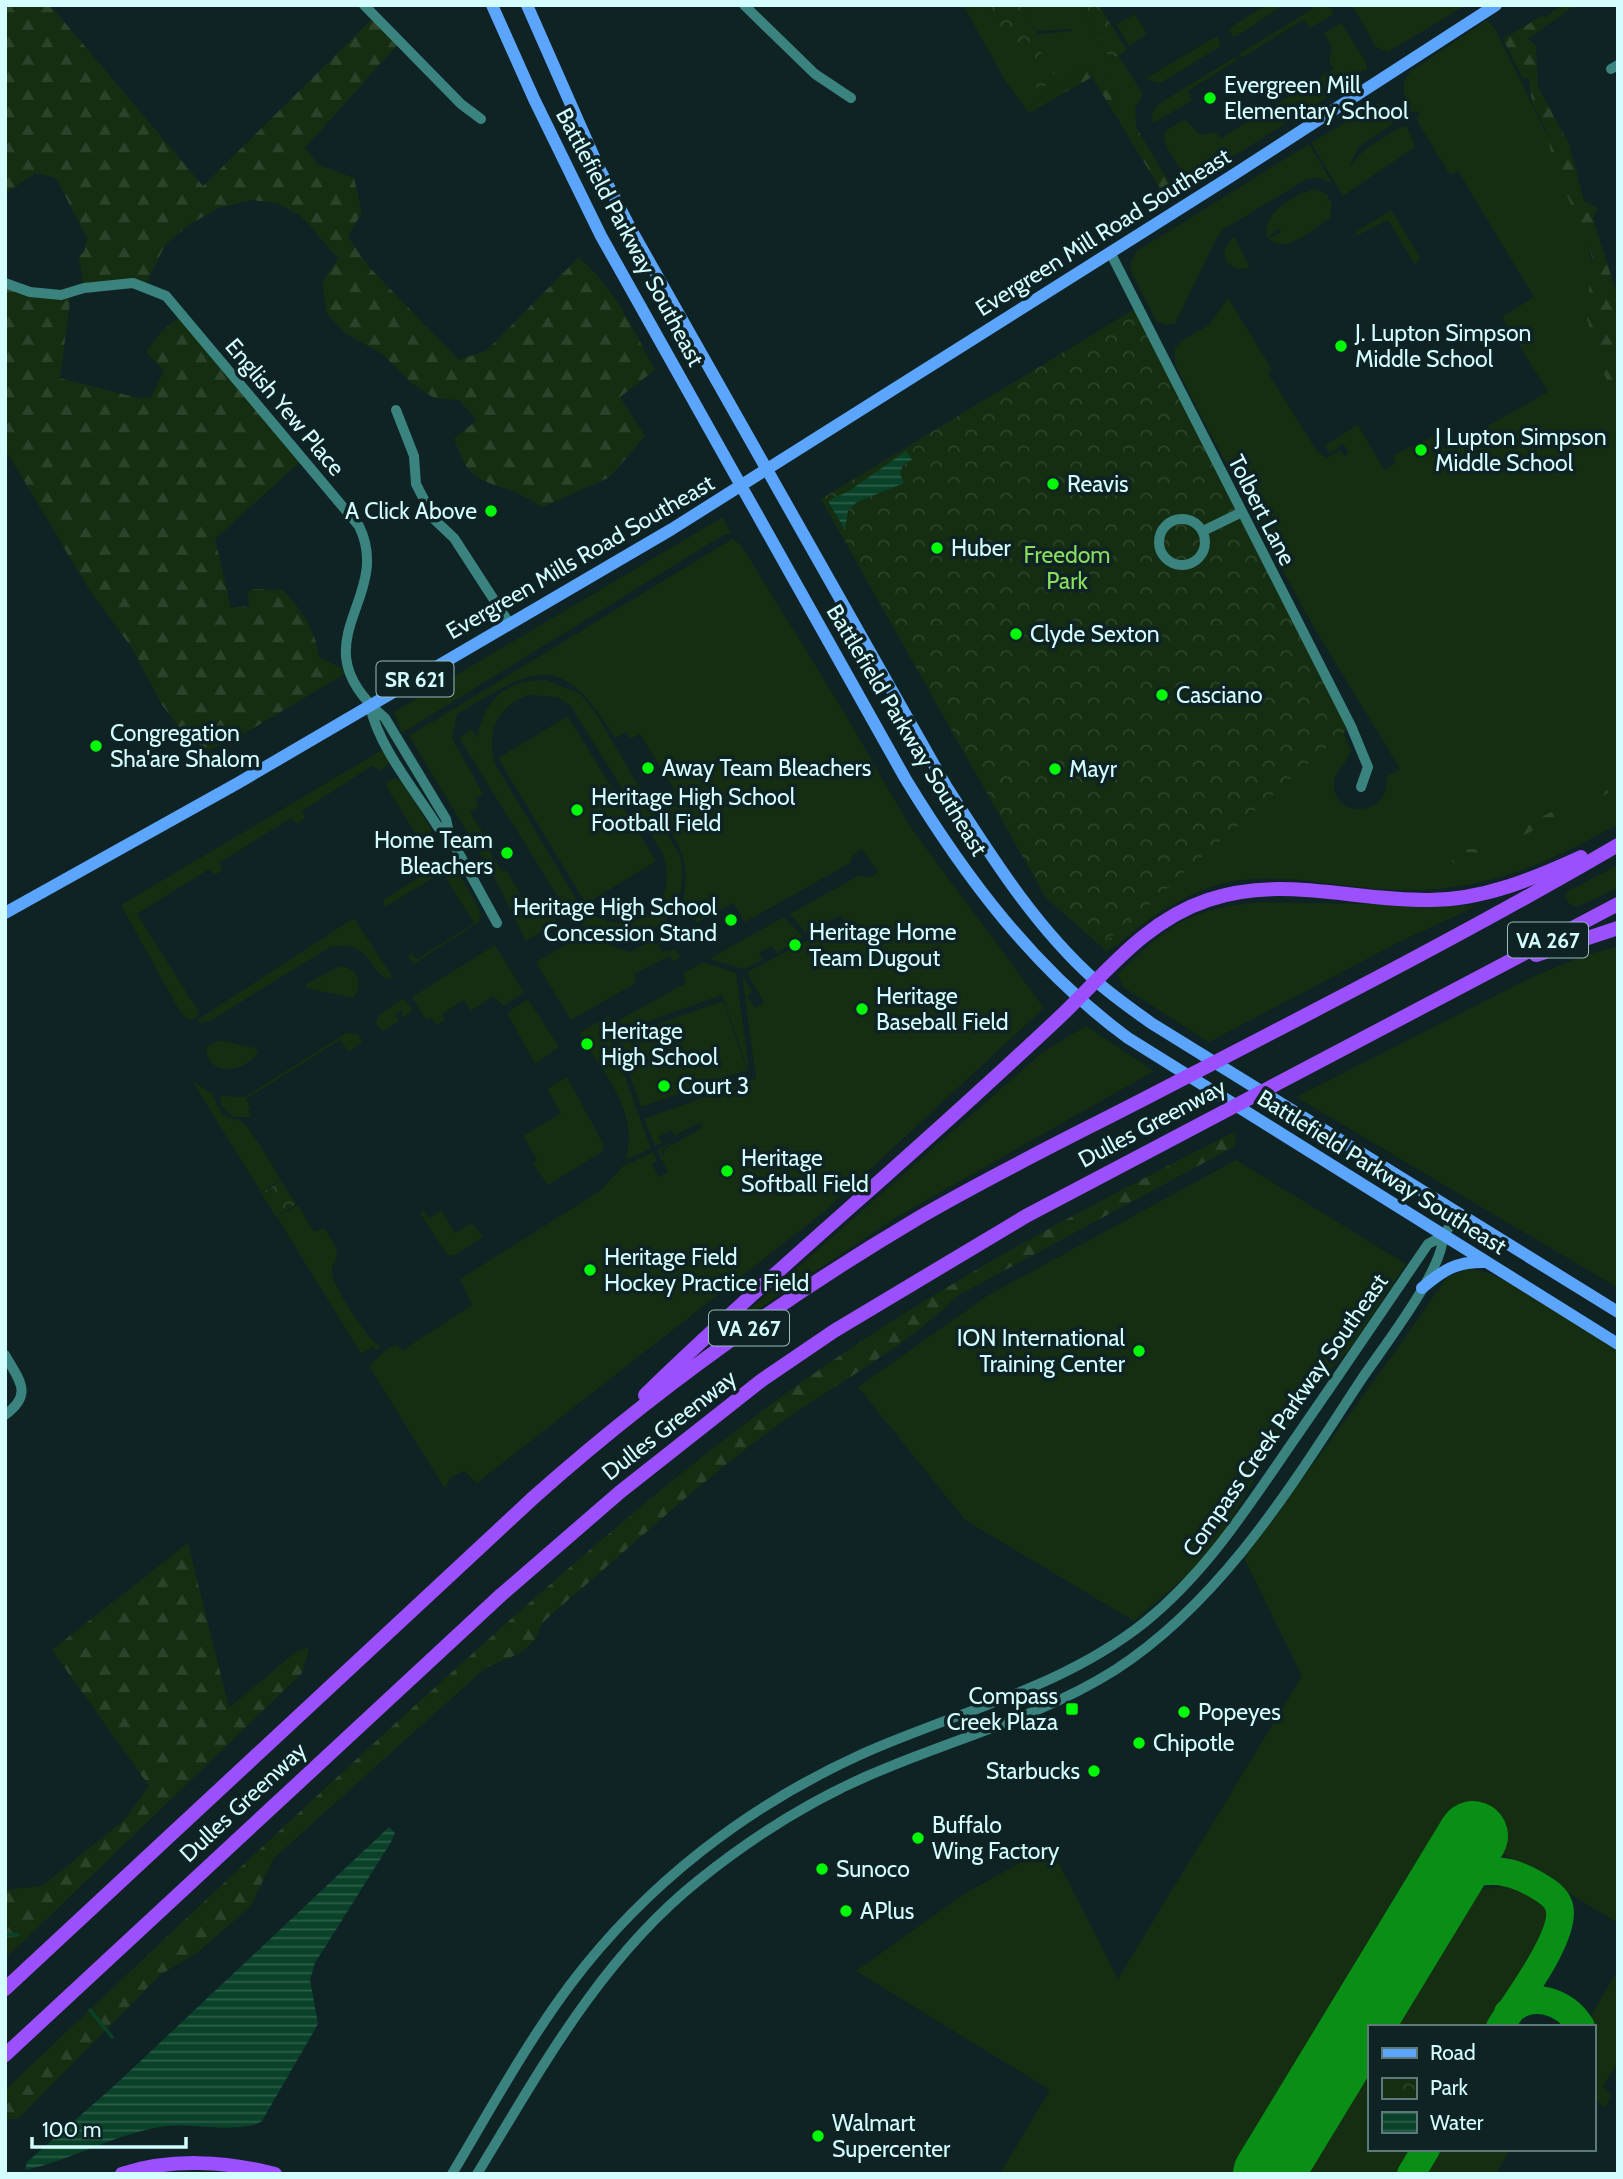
<svg xmlns="http://www.w3.org/2000/svg" width="1623" height="2179" font-family="Cabin,sans-serif">
<style>
.green{fill:#152e12;fill-rule:evenodd}
.forest{fill:url(#forest-firs)}
.park{fill:url(#park-crowns)}
.water{fill:url(#water-rules)}
.lines{fill:none;stroke-linecap:round;stroke-linejoin:round}
.stream{stroke:#0a4229;stroke-width:3.5}
.taxiway{stroke:#098e16;stroke-width:28}
.runway{stroke:#098e16;stroke-width:70}
.minor{stroke:#3a837f;stroke-width:10}
.major{stroke:#5ba5fd;stroke-width:12}
.highway{stroke:#9b4ffd;stroke-width:14}
.poi-dot{fill:#03fa07;stroke:#0f2224;stroke-width:2.5}
.labels{text-anchor:middle;dominant-baseline:central;stroke-width:7;stroke-linejoin:round;paint-order:stroke}
.shield{fill:#0f2224;stroke:#98bbbd;stroke-width:2}
.shield-label{font-size:21px;font-weight:bold;fill:#d3fdfe}
.poi-label{font-size:23px;fill:#d3fdfe;stroke:#0f2224;text-anchor:start}
.street-label{font-size:23px;fill:#d3fdfe;stroke:#0f2224}
.park-label{font-size:23px;fill:#89de5f;stroke:#0f2224}
</style>
<defs>
<pattern id="forest-firs" width="22" height="20" patternUnits="userSpaceOnUse" patternTransform="scale(1.75)"><rect width="22" height="20" fill="#152e12"/><path d="M5 1l3.5 6h-7zM16 11l3.5 6h-7z" fill="#2b432a"/></pattern>
<pattern id="park-crowns" width="20" height="18" patternUnits="userSpaceOnUse" patternTransform="scale(1.75)"><rect width="20" height="18" fill="#152e12"/><path d="M2 6a3 3 0 1 1 6 0M12 15a3 3 0 1 1 6 0" fill="none" stroke="#2b432a"/></pattern>
<pattern id="water-rules" width="6" height="5" patternUnits="userSpaceOnUse" patternTransform="scale(1.75)"><rect width="6" height="5" fill="#0a4229"/><path d="M0 2.5h6" fill="none" stroke="#2d5e49"/></pattern>
</defs>
<rect width="100%" height="100%" fill="#0f2224"/>
<path class="green" d="M963,5H987L1015,50L1038,34L1072,31L1070,29L1036,31L1020,5H1078L1111,60L1119,56L1143,94L1135,109L1137,132L1123,121L1112,104L1118,96L1103,69L1094,73L1083,69L1048,90L1029,113L1006,82Z
M1266,5H1283L1244,32H1239L1240,35L1232,36L1229,28Z
M1352,5H1466L1388,52L1376,47Z
M1317,6H1329L1334,14L1310,28L1303,20L1241,58L1239,54Z
M1108,10L1117,24L1135,14L1147,34L1129,46L1137,60Z
M1487,20L1495,29L1573,188L1618,368V824C1538,869 1473,896 1380,889C1328,885 1271,871 1220,884C1191,892 1163,909 1140,926C1128,935 1119,945 1106,952L1101,946L1343,732L1351,750C1348,764 1334,770 1334,784C1334,820 1391,817 1387,776L1400,769L1306,614L1188,391L1175,364V348L1183,340L1209,325L1228,298L1272,369L1268,373L1317,451L1327,458L1340,450L1344,456L1349,454L1343,443L1330,454L1325,445L1358,425L1384,470L1396,462L1393,456C1407,447 1422,443 1436,434L1446,449L1548,392L1502,317L1534,297L1458,171L1452,174L1448,172L1416,119L1420,115L1417,111L1412,113C1404,97 1398,86 1411,71Z
M1341,23L1366,62L1367,71L1362,70L1358,78L1207,173L1195,176L1194,181C1182,175 1162,145 1164,132L1185,119L1200,135L1215,132L1221,138L1333,69L1329,61L1332,48L1324,33Z
M1217,36L1221,46L1160,83L1148,80L1139,65L1148,77Z
M1235,57L1237,60L1188,91L1192,101L1153,123L1152,114L1157,105Z
M1377,103L1389,105L1401,118L1359,147L1349,167L1365,149L1401,127L1407,126L1415,147L1343,196L1311,143Z
M1309,144L1333,184L1319,178L1307,179L1224,229L1217,237L1175,324L1166,325L1156,321L1131,271L1130,264L1137,251Z
M1317,189L1329,196L1326,202L1332,200L1330,218C1315,228 1287,255 1268,239L1281,232L1278,228L1268,238C1258,215 1297,192 1317,189Z
M1391,210L1420,257L1415,265L1388,220L1356,236V232Z
M1232,238H1235L1250,268L1236,269L1226,262L1224,250Z
M723,517L731,534H725L402,733L394,712Z
M732,539L741,545L847,717L909,825L1044,1008L825,1211L477,1483L464,1471L450,1478L445,1489L369,1366L388,1348L397,1345L403,1350L472,1305L460,1279L601,1190L623,1166L653,1152L657,1160L652,1164L659,1177L668,1172L657,1150L677,1139L662,1150L663,1157L665,1149L703,1127L700,1122L675,1136L671,1130L659,1137L662,1143L655,1146L644,1119L756,1078L742,975L753,992L747,995L755,1008L764,1003L747,972L845,921L841,915L806,933L790,914L858,876L872,877L878,872L862,849L853,855L850,863L745,922L733,903L698,922L680,914C692,866 684,851 659,811L669,804L666,797L675,791L640,734L630,739L626,732L615,738C561,649 536,667 457,714L452,738L483,794L475,799L479,806L470,812L492,848L491,854L502,872L506,870L527,906L537,901L541,907L546,905L557,922L526,941L492,873L409,736Z
M546,680L580,694L594,710L680,856C696,927 622,963 570,916L459,738L472,730L477,737C486,697 505,681 546,680ZM528,695L557,697L570,705L660,849C689,907 621,950 578,902L495,764C486,733 496,707 528,695Z
M568,716L656,861L586,904L498,758Z
M382,750L389,763L381,771L372,766L302,811L305,818L297,824L291,818L219,863L223,870L215,875L209,869L137,914L199,1012L194,1020L188,1019L179,1010L121,905Z
M395,778L402,781L431,828V836L425,842L420,840L387,788V782Z
M447,860L451,861L479,908L480,921L414,964L409,958L410,953L417,959L474,923L439,867Z
M1618,865V888L1577,907L1568,903L1565,894L1570,890Z
M434,868L440,874L385,907L383,900Z
M1262,902L1477,906L1397,943L1209,1042L1123,987L1118,975C1169,924 1188,909 1262,902Z
M784,917L803,937L777,953L772,946L759,953L763,960L744,969L709,959Z
M354,918L392,976L391,979C366,975 376,940 330,947L210,1021L200,1023L197,1020Z
M581,936L630,952L654,939L662,952L676,949L680,957L674,962L670,956L634,974L636,983L571,1020L536,962Z
M495,945L524,992L504,1006L493,996L471,1011L464,1000L442,1014L445,1020L437,1025L431,1017L426,1020L412,997Z
M1618,946V1288L1296,1097L1526,980L1580,957Z
M704,962L736,973L750,1076L722,995L623,1030L619,1020L686,983L683,973Z
M340,966C358,968 365,984 353,998L306,988V984Z
M403,998L412,1008L411,1013L402,1018V1010L393,1017H398L399,1021L383,1031L376,1024L378,1016Z
M528,999L559,1047L535,1064L507,1013Z
M723,1001L747,1070L641,1107L617,1038Z
M608,1016L618,1032L610,1035L651,1149L625,1160C641,1113 602,1071 579,1033Z
M1086,1026L1154,1071L895,1218L724,1332L1044,1051Z
M346,1033L358,1034L362,1042L349,1052L340,1040L246,1099L251,1108L248,1110L251,1117H233L221,1105V1096L245,1097Z
M219,1040L255,1048L258,1053C245,1072 207,1079 206,1047Z
M567,1077L604,1145L603,1151L548,1185L533,1164L537,1160L523,1136L561,1113L547,1089Z
M192,1081L213,1094C223,1129 237,1112 247,1127C260,1143 270,1162 281,1180L261,1192Z
M1236,1160L1406,1264L1349,1350L1317,1385L1266,1459L1228,1526L1188,1575L1134,1621L965,1520L858,1387L987,1296Z
M298,1205L314,1232L324,1228C329,1236 339,1248 337,1257C336,1263 331,1265 332,1273C333,1286 369,1342 381,1347L375,1351L373,1347L361,1354L277,1217Z
M424,1210L429,1218L441,1210L455,1233L472,1223L483,1237L455,1255L448,1256L420,1213Z
M1468,1269C1504,1270 1584,1330 1618,1351V1923L1452,1823L1240,2174H1000L1050,2090L856,1971L964,1894L1050,1846L1118,1979L1302,1676L1244,1558C1313,1464 1382,1372 1447,1277Z
M1503,1886C1532,1888 1563,1905 1546,1937L1491,2027H1383L1461,1900L1483,1889Z
M1618,1970V2062L1603,2086L1611,2096L1605,2107L1593,2099V2027L1588,2021Z
M1369,2050V2149H1417L1402,2174H1294Z
M1436,2149H1510L1496,2174H1421Z"/>
<path class="forest" d="M5,5H50L203,186L372,19L397,45L305,148L319,165L354,178L362,212L348,237L369,267L459,360L487,350L579,257C616,291 632,326 655,370L620,397L645,436L610,477L543,507C531,501 520,493 507,489C472,478 467,475 454,439L477,420L459,400L434,398L413,384L382,354L345,333L327,314L322,283L338,258L301,216L277,203L252,200L218,208L189,225L165,245L145,285L84,288L79,256L84,252L87,239L56,178L35,173L5,194Z
M1563,5H1575L1528,39L1536,46L1538,87L1569,144L1584,201L1598,208L1593,218L1618,298V419L1605,382L1607,380L1594,354L1595,343L1587,335L1590,330L1586,314L1598,310L1591,303L1589,291L1592,257L1552,158L1546,129L1532,102L1529,79L1522,77L1503,39L1542,16L1546,17Z
M1103,68L1118,96L1112,104L1123,121L1138,130L1170,184L1171,190L1164,195L1092,77L1029,113L1048,90L1084,69L1094,73Z
M5,283L71,294L60,378L138,398L151,397L164,371L146,352L161,332L183,314L303,459L215,539L231,608L250,606L247,592L254,589L283,590C301,609 316,631 319,657L348,672L240,736L208,751L183,732L162,705L132,648L90,591L5,449Z
M1336,734L1342,741L1329,758L1309,767L1107,945L1101,946V940Z
M1618,778V788L1472,861L1456,865L1445,855L1438,827L1464,849H1479Z
M1235,1132V1146L957,1296C902,1351 830,1386 768,1432C698,1484 634,1544 568,1600L542,1623L535,1640L522,1652L484,1669L274,1858L250,1907L198,1952L160,1975L18,2119H5V2090C150,1953 294,1815 442,1681C557,1577 673,1474 799,1384C936,1286 1085,1207 1235,1132Z
M188,1543L229,1708L297,1651L309,1648L302,1673L5,1959V1890L42,1886L123,1821L149,1786L52,1650Z"/>
<path class="park" d="M987,5H1020L1039,36L1015,51Z
M1078,5H1099L1127,50L1111,60Z
M1038,47L1056,76L1039,91L1031,78L1037,74L1031,65L1025,68L1017,56Z
M1138,307L1351,726L1101,946L1046,898L821,499Z
M281,1181L296,1204L276,1217L261,1193Z"/>
<path class="water" d="M906,451L912,460L903,465L900,473L904,483L857,502L848,510L845,530L828,501L849,491Z
M389,1827L395,1833L391,1842L315,1963L310,1980L318,2024L262,2121C244,2134 190,2123 166,2126C116,2133 73,2160 25,2170L27,2162L114,2086Z"/>
<g class="lines">
<path class="stream" d="M5,1934L18,1935
M90,2010L112,2037"/>
<path class="taxiway" d="M1478,1872C1500,1869 1516,1873 1535,1884C1545,1890 1555,1895 1559,1906C1568,1934 1516,2001 1500,2027
M1508,2013C1530,1989 1566,2001 1581,2027
M1411,2174L1426,2149"/>
<path class="runway" d="M1268,2174L1473,1836"/>
<path class="minor" d="M364,5L461,104L481,119
M744,5L815,74L851,98
M1611,69L1618,65
M1110,252L1351,726L1368,767L1361,787
M5,283L30,292L61,295L84,288L133,283L166,296L359,526C395,600 294,642 385,718L446,819L450,837L497,923
M396,410L414,456L416,484L434,519L454,538L509,623
M1159 542a23 23 0 1 1 46 0a23 23 0 1 1-46 0Z
M1203,531L1242,512
M370,706C379,748 415,790 438,827L447,829
M5,1355C19,1380 34,1394 5,1415
M452,2174C490,2110 526,2044 570,1985C646,1884 747,1806 862,1754C958,1711 1061,1689 1145,1622C1207,1572 1249,1505 1294,1440C1339,1375 1383,1310 1428,1244L1443,1236L1458,1214
M477,2174C541,2069 601,1958 699,1880C755,1835 817,1796 884,1769C960,1737 1044,1715 1115,1670C1223,1600 1292,1485 1361,1380C1383,1347 1443,1271 1443,1236"/>
<path class="major" d="M492,5L534,99L601,236L905,778C965,877 1034,969 1128,1038L1618,1344
M527,5L598,166L633,233L946,786C990,854 1034,926 1096,981C1113,996 1133,1010 1151,1023L1618,1312
M5,913L238,783L672,529L1230,177L1496,5
M1422,1288C1443,1270 1457,1261 1486,1262"/>
<path class="highway" d="M1536,955L1618,928
M645,1395C754,1289 871,1191 983,1088C1010,1063 1039,1037 1066,1011C1110,968 1148,920 1208,900C1281,875 1354,901 1429,900C1483,900 1533,879 1581,857
M5,1989L533,1498C652,1392 783,1298 920,1217C992,1175 1066,1139 1140,1101C1300,1018 1462,936 1618,845
M5,2055L501,1595L620,1492L762,1380L834,1331L1026,1216L1618,904
M122,2174C170,2158 226,2161 275,2174"/>
</g>
<g class="poi-dot">
<circle cx="1210" cy="98" r="7"/>
<circle cx="1341" cy="346" r="7"/>
<circle cx="1421" cy="450" r="7"/>
<circle cx="1053" cy="484" r="7"/>
<circle cx="491" cy="511" r="7"/>
<circle cx="937" cy="548" r="7"/>
<circle cx="1016" cy="634" r="7"/>
<circle cx="1162" cy="695" r="7"/>
<circle cx="96" cy="746" r="7"/>
<circle cx="648" cy="768" r="7"/>
<circle cx="1055" cy="769" r="7"/>
<circle cx="577" cy="810" r="7"/>
<circle cx="507" cy="853" r="7"/>
<circle cx="731" cy="920" r="7"/>
<circle cx="795" cy="945" r="7"/>
<circle cx="862" cy="1009" r="7"/>
<circle cx="587" cy="1044" r="7"/>
<circle cx="664" cy="1086" r="7"/>
<circle cx="727" cy="1171" r="7"/>
<circle cx="590" cy="1270" r="7"/>
<circle cx="1139" cy="1351" r="7"/>
<rect x="1065" y="1702" width="14" height="14" rx="3.5"/>
<circle cx="1184" cy="1712" r="7"/>
<circle cx="1139" cy="1743" r="7"/>
<circle cx="1094" cy="1771" r="7"/>
<circle cx="918" cy="1838" r="7"/>
<circle cx="822" cy="1869" r="7"/>
<circle cx="846" cy="1911" r="7"/>
<circle cx="818" cy="2136" r="7"/>
</g>
<g class="labels">
<g class="shield">
<rect x="376.5" y="661.5" width="77" height="35" rx="5"/>
<rect x="1508" y="922.5" width="80" height="35" rx="5"/>
<rect x="709" y="1310.5" width="80" height="35" rx="5"/>
</g>
<g class="shield-label">
<text x="415" y="679">SR 621</text>
<text x="1548" y="940">VA 267</text>
<text x="749" y="1328">VA 267</text>
</g>
<g class="poi-label">
<text x="1224" y="85">Evergreen Mill<tspan x="1224" dy="26">Elementary School</tspan></text>
<text x="1355" y="333">J. Lupton Simpson<tspan x="1355" dy="26">Middle School</tspan></text>
<text x="1435" y="437">J Lupton Simpson<tspan x="1435" dy="26">Middle School</tspan></text>
<text x="1067" y="484">Reavis</text>
<text x="477" y="511" text-anchor="end">A Click Above</text>
<text x="951" y="548">Huber</text>
<text x="1030" y="634">Clyde Sexton</text>
<text x="1176" y="695">Casciano</text>
<text x="110" y="733">Congregation<tspan x="110" dy="26">Sha'are Shalom</tspan></text>
<text x="662" y="768">Away Team Bleachers</text>
<text x="1069" y="769">Mayr</text>
<text x="591" y="797">Heritage High School<tspan x="591" dy="26">Football Field</tspan></text>
<text x="493" y="840" text-anchor="end">Home Team<tspan x="493" dy="26">Bleachers</tspan></text>
<text x="717" y="907" text-anchor="end">Heritage High School<tspan x="717" dy="26">Concession Stand</tspan></text>
<text x="809" y="932">Heritage Home<tspan x="809" dy="26">Team Dugout</tspan></text>
<text x="876" y="996">Heritage<tspan x="876" dy="26">Baseball Field</tspan></text>
<text x="601" y="1031">Heritage<tspan x="601" dy="26">High School</tspan></text>
<text x="678" y="1086">Court 3</text>
<text x="741" y="1158">Heritage<tspan x="741" dy="26">Softball Field</tspan></text>
<text x="604" y="1257">Heritage Field<tspan x="604" dy="26">Hockey Practice Field</tspan></text>
<text x="1125" y="1338" text-anchor="end">ION International<tspan x="1125" dy="26">Training Center</tspan></text>
<text x="1058" y="1696" text-anchor="end">Compass<tspan x="1058" dy="26">Creek Plaza</tspan></text>
<text x="1198" y="1712">Popeyes</text>
<text x="1153" y="1743">Chipotle</text>
<text x="1080" y="1771" text-anchor="end">Starbucks</text>
<text x="932" y="1825">Buffalo<tspan x="932" dy="26">Wing Factory</tspan></text>
<text x="836" y="1869">Sunoco</text>
<text x="860" y="1911">APlus</text>
<text x="832" y="2123">Walmart<tspan x="832" dy="26">Supercenter</tspan></text>
</g>
<g class="street-label">
<text transform="translate(1103 232) rotate(-32)">Evergreen Mill Road Southeast</text>
<text transform="translate(630 237) rotate(62)">Battlefield Parkway Southeast</text>
<text transform="translate(285 407) rotate(50)">English Yew Place</text>
<text transform="translate(1262 510) rotate(63)">Tolbert Lane</text>
<text transform="translate(580 557) rotate(-30)">Evergreen Mills Road Southeast</text>
<text transform="translate(907 730) rotate(59)">Battlefield Parkway Southeast</text>
<text transform="translate(1152 1123) rotate(-28)">Dulles Greenway</text>
<text transform="translate(1382 1172) rotate(32)">Battlefield Parkway Southeast</text>
<text transform="translate(1285 1415) rotate(-55)">Compass Creek Parkway Southeast</text>
<text transform="translate(669 1425) rotate(-38)">Dulles Greenway</text>
<text transform="translate(243 1802) rotate(-43)">Dulles Greenway</text>
</g>
<g class="park-label">
<text x="1067" y="555">Freedom<tspan x="1067" dy="26">Park</tspan></text>
</g>
</g>
<rect width="1623" height="2179" fill="none" stroke="#d3fdfe" stroke-width="14"/>
<rect x="1368" y="2025" width="228" height="126" fill="#0f2224" stroke="#5d7a7b" stroke-width="2"/>
<rect x="1382" y="2048" width="35" height="10" fill="#5ba5fd" stroke="#5d7a7b" stroke-width="2"/>
<text x="1430" y="2060" font-size="21" fill="#d3fdfe">Road</text>
<rect x="1382" y="2078" width="35" height="21" fill="url(#park-crowns)" stroke="#5d7a7b" stroke-width="2"/>
<text x="1430" y="2095" font-size="21" fill="#d3fdfe">Park</text>
<rect x="1382" y="2112" width="35" height="21" fill="url(#water-rules)" stroke="#5d7a7b" stroke-width="2"/>
<text x="1430" y="2130" font-size="21" fill="#d3fdfe">Water</text>
<path d="M32 2137v10h154v-10" fill="none" stroke="#d3fdfe" stroke-width="3.5"/>
<text x="42" y="2137" font-size="21" fill="#d3fdfe" stroke="#0f2224" stroke-width="5" paint-order="stroke">100 m</text>
</svg>
